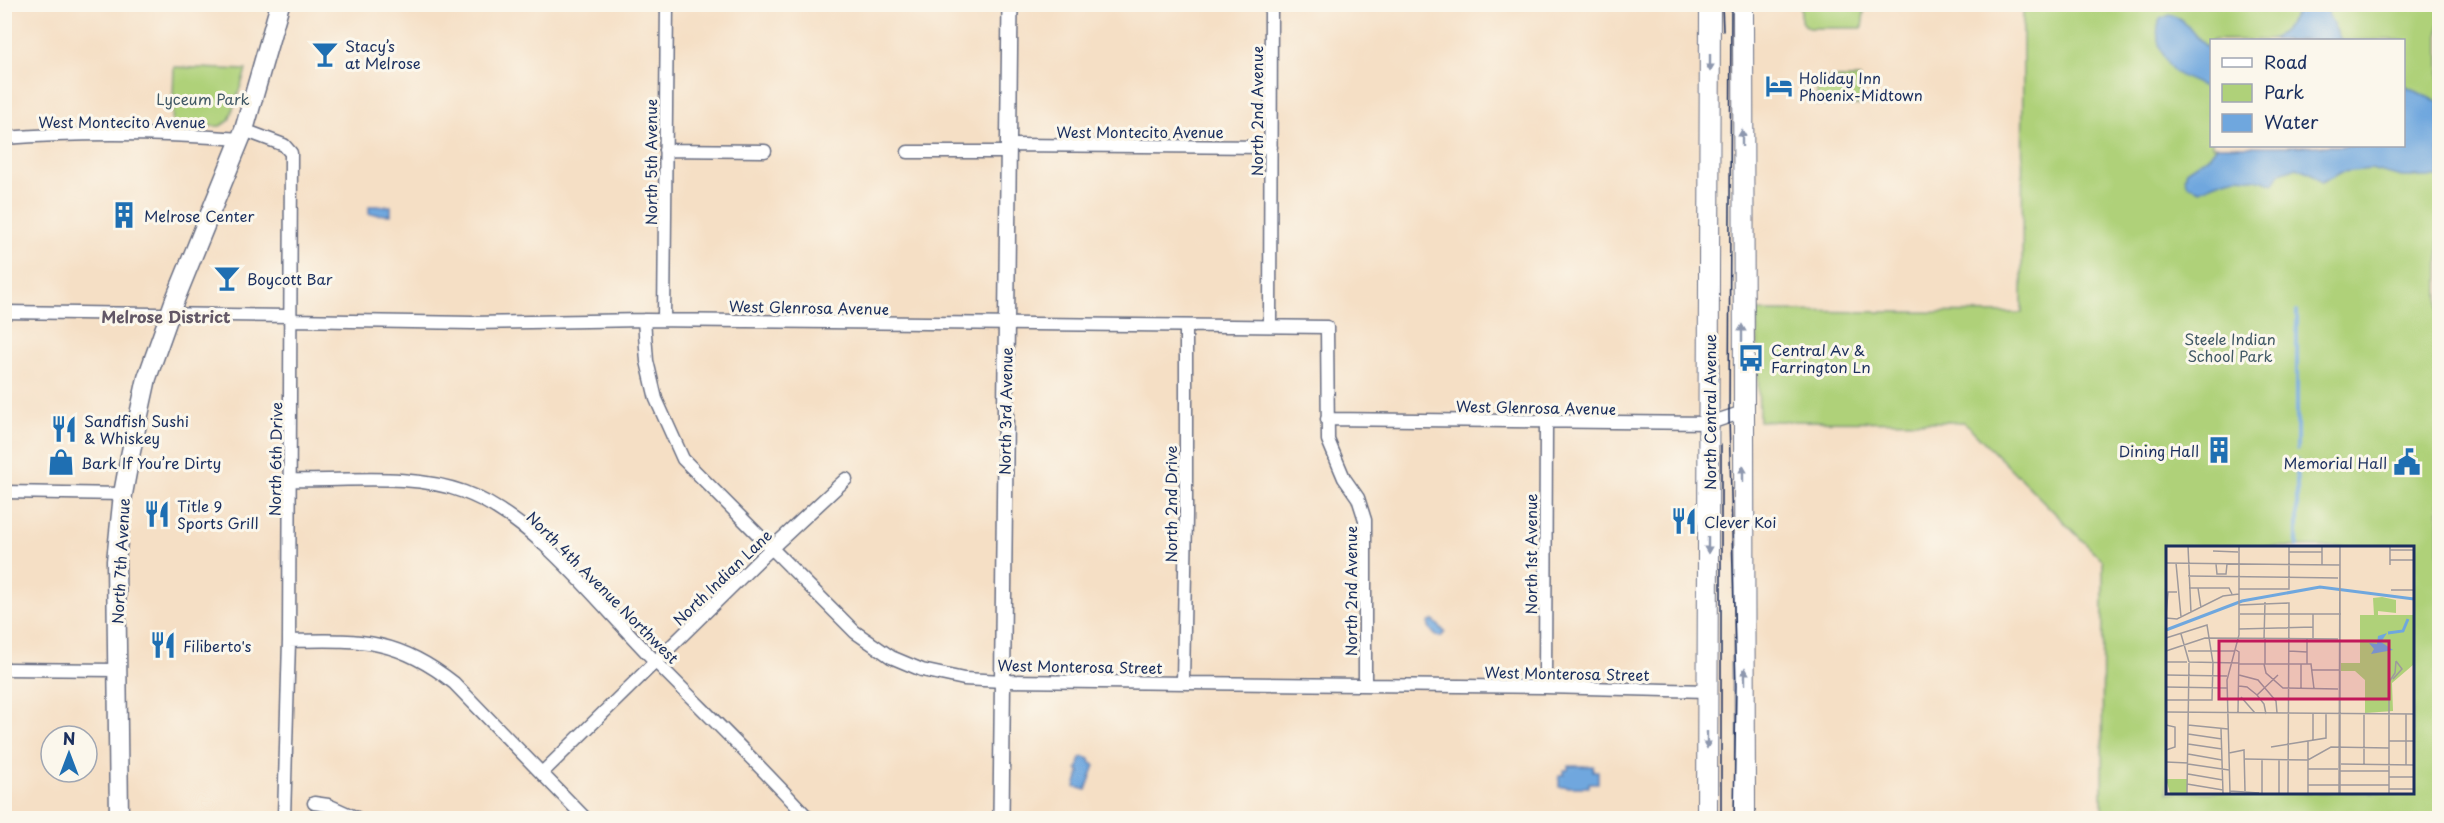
<svg xmlns="http://www.w3.org/2000/svg" width="2444" height="823" font-family="'Playpen Sans',sans-serif">
<style>
.green{fill:#afd179;stroke:#65806c;stroke-width:1.5;fill-rule:evenodd}
.water{fill:#6fa7de;stroke:#456b9e;stroke-width:1.5}
.lines{fill:none;stroke-linecap:round;stroke-linejoin:round}
.stream{stroke:#6fa7de;stroke-width:4}
.minor-casing{stroke:#676d82;stroke-width:15}
.tertiary-casing{stroke:#676d82;stroke-width:18}
.secondary-casing{stroke:#676d82;stroke-width:21}
.primary-casing{stroke:#676d82;stroke-width:22}
.minor{stroke:#fff;stroke-width:12}
.tertiary{stroke:#fff;stroke-width:15}
.secondary{stroke:#fff;stroke-width:18}
.primary{stroke:#fff;stroke-width:20}
.tram{stroke:#1b2f5e;stroke-width:1.5}
.oneway{fill:#8d97ae}
.labels{text-anchor:middle;dominant-baseline:central;stroke-width:6;stroke-linejoin:round;paint-order:stroke}
.poi-label{font-size:15px;fill:#1b2f5e;stroke:#fbf7ec;text-anchor:start}
.park-label{font-size:15px;fill:#405865;stroke:#fbf7ec}
.street-label{font-size:15px;fill:#1b2f5e;stroke:#fbf7ec}
.neighbourhood-label{font-size:16px;font-weight:bold;fill:#625766;stroke:#fbf7ec}
.inset-river{fill:none;stroke:#6fa7de;stroke-width:3}
.inset-road{fill:none;stroke:#9e999c;stroke-width:1.5}
.view{fill:#c2185b;fill-opacity:0.15;stroke:#c2185b;stroke-width:3}
.inset-edge{fill:none;stroke:#1b2f5e;stroke-width:3}
</style>
<rect width="100%" height="100%" fill="#fbf7ec"/>
<filter id="ink" filterUnits="userSpaceOnUse"><feTurbulence type="fractalNoise" baseFrequency=".0167" numOctaves="2"/><feDisplacementMap in="SourceGraphic" scale="12" xChannelSelector="R" yChannelSelector="G"/><feConvolveMatrix kernelMatrix="1 2 1 2 8 2 1 2 1" color-interpolation-filters="sRGB"/></filter>
<filter id="wash" filterUnits="userSpaceOnUse"><feTurbulence type="fractalNoise" baseFrequency=".008" numOctaves="4" result="noise"/><feDisplacementMap in="SourceGraphic" scale="24" xChannelSelector="R" yChannelSelector="G"/><feGaussianBlur stdDeviation="1.35" result="paint"/><feColorMatrix in="noise" values="0 0 0 0 0 0 0 0 0 0 0 0 0 0 0 0 0 1.4 0 .05"/><feComposite in="paint" operator="in"/></filter>
<g filter="url(#wash)">
<rect width="100%" height="100%" fill="#f5dfc5"/>
<path class="green" d="M1801,5H1865L1862,28H1808L1801,21Z
M2023,5H2439V818H2102L2103,561L1964,422L1759,421L1757,311L2022,313ZM2212,40H2404V146H2212ZM2168,547H2412V792H2168Z
M174,67L246,70L229,121L220,126L172,127Z
M1817,78H1860V105H1817Z"/>
<path class="water" d="M2299,5H2329L2328,14L2341,40H2271C2285,31 2294,21 2299,5Z
M2170,15C2189,18 2194,42 2211,49V92C2202,83 2189,82 2178,74C2162,64 2153,36 2160,19Z
M2404,85L2439,103V177H2402L2371,169L2342,172L2321,183L2311,173L2297,167L2280,173L2274,183C2236,175 2236,174 2200,190L2188,185L2185,178L2187,170L2210,155L2217,146H2404Z
M369,206H391V215L369,214Z
M1433,620L1445,632L1441,637L1436,636L1430,629L1428,623Z
M1085,757L1090,759L1091,763L1095,765L1086,790L1075,787L1080,771L1077,770L1081,758Z
M1568,766H1593V771H1598V783H1589V787H1559V775H1564V770H1568Z"/>
<g class="lines">
<path class="stream" d="M2297,449V311
M2297,461V547"/>
</g>
</g>
<g filter="url(#ink)">
<g class="lines">
<defs>
<path id="minor" d="M244,130L284,145L291,153L289,641L284,818
M4,138C82,132 162,133 240,139
M1009,145L1271,147
M665,150L765,151
M908,152H1009
M4,312L291,316
M291,320L472,323L644,320L1327,327L1328,440L1344,478L1358,498L1365,520V685
M644,320L647,361L656,399L683,459L855,632L891,657L922,670L964,679L1003,681L1545,687L1707,691
M664,320L667,4
M1270,326L1271,4
M1327,419L1710,423L1743,412
M289,480C345,482 410,472 464,492C536,518 602,608 656,662C707,714 759,764 808,818
M4,492L123,494
M289,641C359,640 396,637 454,683L585,818
M4,669L117,670
M1183,682L1186,516V326
M1545,687L1546,421
M542,773L761,558L846,479
M314,803L328,805L357,818"/>
<path id="tertiary" d="M1001,818L1010,4"/>
<path id="secondary" d="M119,818L116,561L123,494L130,456L147,378L174,302L244,130L280,4"/>
<path id="primary" d="M1743,4L1745,818
M1707,818L1710,4"/>
</defs>
<use href="#minor" class="minor-casing"/>
<use href="#tertiary" class="tertiary-casing"/>
<use href="#secondary" class="secondary-casing"/>
<use href="#primary" class="primary-casing"/>
<use href="#minor" class="minor"/>
<use href="#tertiary" class="tertiary"/>
<use href="#secondary" class="secondary"/>
<use href="#primary" class="primary"/>
<path class="tram" d="M1722,4L1723,31
M1731,4L1729,417L1736,686L1734,818
M1721,818V445"/>
</g>
<defs><path id="oneway-solid" d="M-6-.8H1V-3.2L6.5 0L1 3.2V.8H-6Z" transform="scale(1.5)"/></defs>
<g class="oneway">
<use href="#oneway-solid" transform="translate(1710 63) rotate(90)"/>
<use href="#oneway-solid" transform="translate(1742 138) rotate(-90)"/>
<use href="#oneway-solid" transform="translate(1742 333) rotate(-90)"/>
<use href="#oneway-solid" transform="translate(1743 474) rotate(-90)"/>
<use href="#oneway-solid" transform="translate(1708 545) rotate(90)"/>
<use href="#oneway-solid" transform="translate(1745 676) rotate(-90)"/>
<use href="#oneway-solid" transform="translate(1707 740) rotate(90)"/>
</g>
</g>
<defs>
<symbol id="bar-bare" viewBox="-9 -9 18 18"><path d="M-6-5H6L.8 .8V4.5H3.5V6h-7V4.5H-.8V.8Z" fill="#1f6fb2" stroke="#fbf7ec" stroke-width="2.5" paint-order="stroke"/></symbol>
<symbol id="hotel-bare" viewBox="-9 -9 18 18"><path d="M-6-4.5h1.5V1H6V5H4.5V3h-9V5H-6ZM-4 0a1.8 1.8 0 1 1 3.6 0ZM.5 0V-2.5h3Q6-2.5 6 0Z" fill="#1f6fb2" stroke="#fbf7ec" stroke-width="2.5" paint-order="stroke"/></symbol>
<symbol id="building-bare" viewBox="-9 -9 18 18"><path d="M-4-6H4V6H1V3H-1V6H-4ZM-2.5-4.3h1.7v1.8h-1.7ZM.8-4.3h1.7v1.8H.8ZM-2.5-1h1.7V.8h-1.7ZM.8-1h1.7V.8H.8Z" fill="#1f6fb2" stroke="#fbf7ec" stroke-width="2.5" paint-order="stroke"/></symbol>
<symbol id="bus-bare" viewBox="-9 -9 18 18"><path d="M-5-6H5V4H4V6H2V4H-2V6H-4V4H-5ZM-3.5-4V0h7V-4ZM-3.5 1.2v1.5H-2V1.2ZM2 1.2v1.5H3.5V1.2Z" fill="#1f6fb2" stroke="#fbf7ec" stroke-width="2.5" paint-order="stroke"/></symbol>
<symbol id="restaurant-bare" viewBox="-9 -9 18 18"><path d="M-5-6h1v4h1v-4h1v4h1v-4h1v5L-1.5 .5V6h-2V.5L-5-1ZM5-6V6H3V1.5H1.5Q1.5-4 5-6Z" fill="#1f6fb2" stroke="#fbf7ec" stroke-width="2.5" paint-order="stroke"/></symbol>
<symbol id="shop-bare" viewBox="-9 -9 18 18"><path d="M-5-2.5h2.3a2.7 3.5 0 0 1 5.4 0H5L5.5 6h-11ZM-1.5-2.5h3a1.5 2.3 0 0 0-3 0Z" fill="#1f6fb2" stroke="#fbf7ec" stroke-width="2.5" paint-order="stroke"/></symbol>
<symbol id="civic-bare" viewBox="-9 -9 18 18"><path d="M-.6-6.5H3V-4.5H.6V-3L4-1V1h2V6H-6V1h2V-1L-.6-3ZM-1.2 2.5V6h2.4V2.5Z" fill="#1f6fb2" stroke="#fbf7ec" stroke-width="2.5" paint-order="stroke"/></symbol>
</defs>
<g fill-rule="evenodd">
<use href="#bar-bare" x="306" y="35" width="38" height="38"/>
<use href="#hotel-bare" x="1760" y="67" width="38" height="38"/>
<use href="#building-bare" x="105" y="196" width="38" height="38"/>
<use href="#bar-bare" x="208" y="259" width="38" height="38"/>
<use href="#bus-bare" x="1732" y="339" width="38" height="38"/>
<use href="#restaurant-bare" x="45" y="410" width="38" height="38"/>
<use href="#building-bare" x="2200" y="431" width="38" height="38"/>
<use href="#shop-bare" x="42" y="443" width="38" height="38"/>
<use href="#civic-bare" x="2388" y="443" width="38" height="38"/>
<use href="#restaurant-bare" x="138" y="495" width="38" height="38"/>
<use href="#restaurant-bare" x="1665" y="502" width="38" height="38"/>
<use href="#restaurant-bare" x="144" y="626" width="38" height="38"/>
</g>
<g class="labels">
<g class="poi-label">
<text x="345" y="45">Stacy’s<tspan x="345" dy="17">at Melrose</tspan></text>
<text x="1799" y="77">Holiday Inn<tspan x="1799" dy="17">Phoenix-Midtown</tspan></text>
<text x="144" y="215">Melrose Center</text>
<text x="247" y="278">Boycott Bar</text>
<text x="1771" y="349">Central Av &amp;<tspan x="1771" dy="17">Farrington Ln</tspan></text>
<text x="84" y="420">Sandfish Sushi<tspan x="84" dy="17">&amp; Whiskey</tspan></text>
<text x="2199" y="450" text-anchor="end">Dining Hall</text>
<text x="81" y="462">Bark If You’re Dirty</text>
<text x="2387" y="462" text-anchor="end">Memorial Hall</text>
<text x="177" y="505">Title 9<tspan x="177" dy="17">Sports Grill</tspan></text>
<text x="1704" y="521">Clever Koi</text>
<text x="183" y="645">Filiberto's</text>
</g>
<g class="park-label">
<text x="203" y="98">Lyceum Park</text>
<text x="2230" y="338">Steele Indian<tspan x="2230" dy="17">School Park</tspan></text>
</g>
<g class="street-label">
<text transform="translate(1256 111) rotate(-90)">North 2nd Avenue</text>
<text x="122" y="121">West Montecito Avenue</text>
<text x="1140" y="131">West Montecito Avenue</text>
<text transform="translate(650 162) rotate(-90)">North 5th Avenue</text>
<text transform="translate(809 307) rotate(1)">West Glenrosa Avenue</text>
<text transform="translate(1536 407) rotate(1)">West Glenrosa Avenue</text>
<text transform="translate(1005 411) rotate(-89)">North 3rd Avenue</text>
<text transform="translate(1709 412) rotate(-90)">North Central Avenue</text>
<text transform="translate(275 459) rotate(-89)">North 6th Drive</text>
<text transform="translate(1170 504) rotate(-90)">North 2nd Drive</text>
<text transform="translate(1530 554) rotate(-90)">North 1st Avenue</text>
<text transform="translate(120 561) rotate(-87)">North 7th Avenue</text>
<text transform="translate(722 577) rotate(-44)">North Indian Lane</text>
<text transform="translate(603 587) rotate(45)">North 4th Avenue Northwest</text>
<text transform="translate(1350 591) rotate(-90)">North 2nd Avenue</text>
<text transform="translate(1080 666) rotate(1)">West Monterosa Street</text>
<text transform="translate(1567 673) rotate(1)">West Monterosa Street</text>
</g>
<g class="neighbourhood-label">
<text x="166" y="316">Melrose District</text>
</g>
</g>
<g transform="translate(2166 546)">
<rect width="248" height="248" fill="#f5dfc5"/>
<path d="M216,51L230,54V67L212,65V69H247V119L226,137L227,165L199,167V134L189,125H175V117H194V69H208L207,52ZM0,233H21V247H4Z" fill="#afd179"/>
<path d="M221,87L215,96L227,104L205,108L208,103L203,97L211,98L212,90Z" fill="#6fa7de"/>
<path class="inset-river" d="M0,84L76,55L154,41L248,53M222,87L237,85L242,73"/>
<path class="inset-road" d="M22,0L25,67M156,0V19M214,0H224V19M224,4H248M47,5L72,6M123,6H156M224,14H248M0,17L174,19M10,17L15,71M50,18L51,28H60L61,18M22,30L172,32M23,42H63L66,48M32,42L35,62M73,43H123V0M225,44H248M73,59L123,57L122,247M74,68H175M0,70L2,46H11M0,72L11,73L57,50L73,48M73,83L147,81M15,88L23,116M0,92L41,79L47,117L46,154H0M98,93L99,56M147,93V68M70,104L73,106L72,166M0,105L39,92L172,93M22,105H69M123,105L141,106M0,116H21M23,116L73,117M73,118H145L148,143M98,118L100,127L117,142L172,143M99,118V93M141,118V93M145,124H174M0,129L61,130M73,129L92,134L110,155L111,167M227,133L236,123L230,115M73,140L81,141L91,149L98,158L100,168M0,141L61,142M135,143V118M91,149L112,129M75,151L89,167M0,166L248,168M147,168V194M198,168V218M0,179L9,181V201L0,204M22,179L62,183M55,183L57,247M22,188L56,193M142,195V247M223,195H248M22,198L56,203M105,201L160,192V168M63,207L78,204L79,245M22,208L56,214M79,213L142,214L165,201L223,202M96,214V247M113,214V247M0,216L22,217M22,218L63,224M175,218L248,219M240,219V168M142,223H172M174,225H223M22,228L57,234M223,231H248M21,238L57,244M142,239H223M223,243H248M64,245L93,247M21,247L23,117M64,247L61,134L73,89V0M173,247L174,0M174,247V0M223,247V136L229,127L230,115"/>
<path class="view" d="M53,95H223V153H53Z"/>
<rect width="248" height="248" class="inset-edge"/>
</g>
<rect width="2444" height="823" fill="none" stroke="#fbf7ec" stroke-width="24"/>
<rect x="2210" y="39" width="195" height="108" fill="#fbf7ec" stroke="#a1a7b3" stroke-width="1.5"/>
<rect x="2222" y="58" width="30" height="9" fill="#ffffff" stroke="#a1a7b3" stroke-width="1.5"/>
<text x="2264" y="69" font-size="18" fill="#1b2f5e">Road</text>
<rect x="2222" y="84" width="30" height="18" fill="#afd179" stroke="#a1a7b3" stroke-width="1.5"/>
<text x="2264" y="99" font-size="18" fill="#1b2f5e">Park</text>
<rect x="2222" y="114" width="30" height="18" fill="#6fa7de" stroke="#a1a7b3" stroke-width="1.5"/>
<text x="2264" y="129" font-size="18" fill="#1b2f5e">Water</text>
<g transform="translate(69 754)"><circle r="28" fill="#fbf7ec" stroke="#a1a7b3" stroke-width="1.5"/>
<path d="M0-4.5L10 22L0 15L-10 22Z" fill="#1f6fb2"/>
<text y="-9" font-size="16" font-weight="bold" text-anchor="middle" fill="#1b2f5e">N</text>
</g>
</svg>
